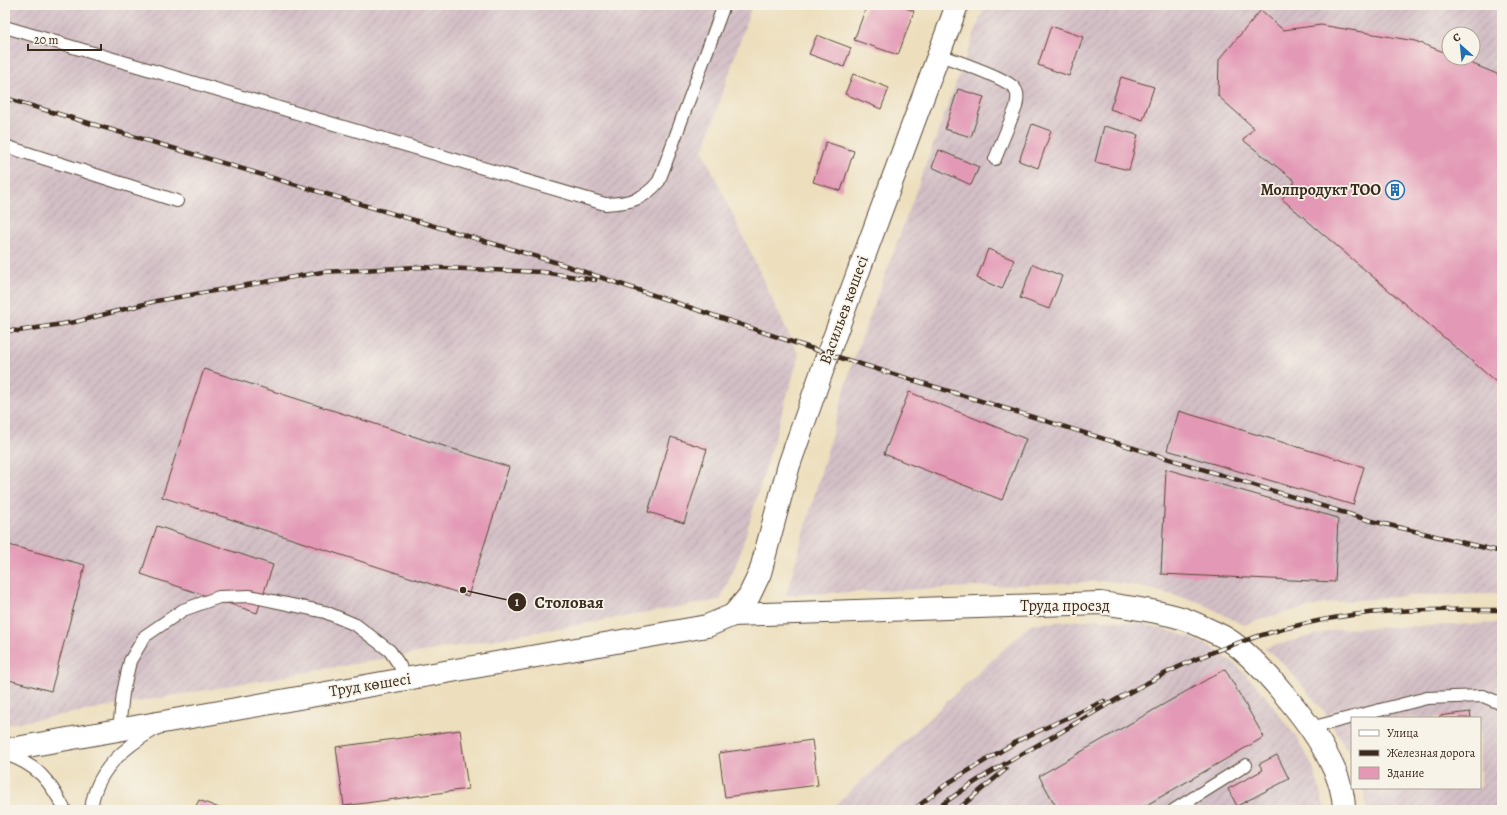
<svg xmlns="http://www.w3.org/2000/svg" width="1507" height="815" font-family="Alegreya,serif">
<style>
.industrial{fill:url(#industrial-furrows);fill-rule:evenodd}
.building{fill:#e399b5}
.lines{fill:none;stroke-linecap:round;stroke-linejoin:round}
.service-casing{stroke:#564536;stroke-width:14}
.minor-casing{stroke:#564536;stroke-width:24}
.tertiary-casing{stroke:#564536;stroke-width:24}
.service{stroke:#fff;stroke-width:12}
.minor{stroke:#fff;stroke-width:22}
.tertiary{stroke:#fff;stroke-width:22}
.rail-casing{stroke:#3b2a1e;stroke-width:4.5}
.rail{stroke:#f7f3e8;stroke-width:3;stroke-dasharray:9;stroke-linecap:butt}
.labels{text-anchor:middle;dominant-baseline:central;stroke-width:3.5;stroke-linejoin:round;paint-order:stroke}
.poi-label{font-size:16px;font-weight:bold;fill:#3b2a1e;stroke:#f7f3e8;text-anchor:end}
.street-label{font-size:16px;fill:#3b2a1e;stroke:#f7f3e8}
.leader{fill:none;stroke:#3b2a1e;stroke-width:1.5}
.callout-dot{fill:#3b2a1e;stroke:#f7f3e8;stroke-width:1.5}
.mark-label{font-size:12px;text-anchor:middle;font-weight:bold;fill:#fff}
.callout-label{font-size:17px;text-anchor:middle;font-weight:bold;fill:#3b2a1e;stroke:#f7f3e8;stroke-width:3.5;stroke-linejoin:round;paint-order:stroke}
</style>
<defs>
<pattern id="industrial-furrows" width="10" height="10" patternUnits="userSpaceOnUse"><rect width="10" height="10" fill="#d2bec5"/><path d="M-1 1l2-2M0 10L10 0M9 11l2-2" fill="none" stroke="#b5a3a9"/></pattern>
</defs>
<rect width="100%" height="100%" fill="#f7f3e8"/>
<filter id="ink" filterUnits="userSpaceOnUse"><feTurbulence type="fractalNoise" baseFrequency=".025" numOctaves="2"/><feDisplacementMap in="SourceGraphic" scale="8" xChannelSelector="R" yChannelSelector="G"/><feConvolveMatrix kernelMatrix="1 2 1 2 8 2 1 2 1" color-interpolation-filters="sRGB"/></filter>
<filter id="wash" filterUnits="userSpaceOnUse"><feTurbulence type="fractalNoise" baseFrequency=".012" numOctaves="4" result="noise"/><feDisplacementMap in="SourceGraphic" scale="16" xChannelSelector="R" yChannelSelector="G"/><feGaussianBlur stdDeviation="0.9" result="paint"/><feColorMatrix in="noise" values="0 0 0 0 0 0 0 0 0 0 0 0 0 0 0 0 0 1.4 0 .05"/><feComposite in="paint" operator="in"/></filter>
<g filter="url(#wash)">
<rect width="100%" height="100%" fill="#eddfbd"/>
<path class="industrial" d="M5,5H752L703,151L799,356L739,557L720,600L5,725Z
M985,5H1502V594L1422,595L1335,602L1283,613L1243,625L1199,602L1150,589L1109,581L786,595L852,364ZM1449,34H1473V58H1449Z
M1097,619L1139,623L1178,633L1210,646L1235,664L1259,688L1297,738L1314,769L1325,810H830L1031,624Z
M1502,623V810H1366L1365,788H1480V718H1352V759L1327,715L1283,663L1264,648L1338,629Z"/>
<g id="blocks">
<path class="building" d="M867,5H898L914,11L898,55L854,40Z
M1261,10L1283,30L1321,25L1415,41L1449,54V58H1458L1502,76V387L1282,199L1295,181L1243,140L1254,128L1218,96L1219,60Z
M1051,26L1083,37L1069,76L1038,65Z
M817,35L851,48L844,67L809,54Z
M853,74L889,88L881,109L845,94Z
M1121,77L1154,87L1143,120L1110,109Z
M958,89L984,97L971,137L945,129Z
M1032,124L1051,131L1038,168L1019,161Z
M1104,126L1138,135L1129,170L1095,162Z
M826,142L854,151L841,191L813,182Z
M939,150L979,167L971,185L932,167Z
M988,249L1014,260L1002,289L977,278Z
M1033,264L1062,276L1049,309L1020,298Z
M204,369L509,467L468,596L162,497Z
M909,392L1026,439L1002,500L884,454Z
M1179,411L1364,467L1353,505L1167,450Z
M671,437L707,449L684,523L648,512Z
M1166,469L1338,518L1335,582L1161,574Z
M157,526L273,565L257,613L141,574Z
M5,544L85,565L51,691L5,679Z
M1225,669L1264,737L1138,810H1058L1039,776Z
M1470,712L1471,718H1440L1439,716Z
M460,730L468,789L344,806L336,747Z
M812,740L818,785L725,797L719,753Z
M1277,755L1289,779L1237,806L1228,789L1263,770L1259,764Z
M199,800L224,810H194Z"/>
</g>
</g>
<g filter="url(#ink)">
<use href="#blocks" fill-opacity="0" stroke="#564536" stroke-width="1"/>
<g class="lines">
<defs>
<path id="service" d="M5,27L605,204C629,203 644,200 659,181L724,5
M938,54C954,61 1006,77 1015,89C1019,94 1017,101 1016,107L995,159
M5,146L177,201
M1310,728L1427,698L1483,696L1502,704
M119,729L123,693L130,661L145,636L183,610L219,597L250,596L325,612L356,625L390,651L400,666L404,680
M5,754C38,765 49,780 65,810
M91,810C95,771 124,747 156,729
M1174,810L1246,765"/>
<path id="minor" d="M733,615L1100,603C1127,607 1154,610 1181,618C1194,622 1209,630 1222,636C1255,653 1314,727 1330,761C1338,776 1344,793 1344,810"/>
<path id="tertiary" d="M5,750C239,707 473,668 707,626L733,615L749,596L760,573L789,465L828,354L957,5"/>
</defs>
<use href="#service" class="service-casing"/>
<use href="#minor" class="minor-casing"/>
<use href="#tertiary" class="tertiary-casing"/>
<use href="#service" class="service"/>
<use href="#minor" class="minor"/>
<use href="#tertiary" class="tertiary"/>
<defs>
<path id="rail" d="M5,98L558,263L828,354L1368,520L1502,552
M5,330L18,331L75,322L156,301L322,272L418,267L543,272L595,280
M913,810L948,783L1021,739L1104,701
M935,810C974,780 1018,756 1061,732C1089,715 1118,698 1147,683C1205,651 1273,628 1339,617C1392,608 1448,610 1502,610
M957,810L1006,769"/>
</defs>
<use href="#rail" class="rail-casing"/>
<use href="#rail" class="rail"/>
</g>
</g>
<defs>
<symbol id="building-ring" viewBox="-11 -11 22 22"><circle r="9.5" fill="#f7f3e8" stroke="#1f6fb2" stroke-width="1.5"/><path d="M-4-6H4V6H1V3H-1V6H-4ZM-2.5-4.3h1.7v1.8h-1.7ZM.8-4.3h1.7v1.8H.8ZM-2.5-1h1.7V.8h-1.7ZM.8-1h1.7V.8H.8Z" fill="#1f6fb2"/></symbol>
</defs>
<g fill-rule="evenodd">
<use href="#building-ring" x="1384" y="179" width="22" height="22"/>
</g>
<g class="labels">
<g class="poi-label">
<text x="1381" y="190">Молпродукт ТОО</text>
</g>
<g class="street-label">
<text transform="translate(844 310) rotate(-70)">Васильев көшесі</text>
<text x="1065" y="606">Труда проезд</text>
<text transform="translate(370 685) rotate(-9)">Труд көшесі</text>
</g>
</g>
<path class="leader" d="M463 590L517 602"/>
<g class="callout-dot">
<circle cx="463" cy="590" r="4"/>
<circle cx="517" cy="602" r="10"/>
</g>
<g class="mark-label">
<text x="517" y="606">1</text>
</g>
<g class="callout-label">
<text x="569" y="608">Столовая</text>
</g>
<rect width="1507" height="815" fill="none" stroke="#f7f3e8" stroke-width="20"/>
<rect x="1351" y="717" width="130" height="72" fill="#f7f3e8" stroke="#aca397"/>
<rect x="1359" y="730" width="20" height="6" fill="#ffffff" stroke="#aca397"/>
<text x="1387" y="737" font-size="12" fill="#3b2a1e">Улица</text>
<rect x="1359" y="750" width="20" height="6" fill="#3b2a1e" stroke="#aca397"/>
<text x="1387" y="757" font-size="12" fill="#3b2a1e">Железная дорога</text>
<rect x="1359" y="767" width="20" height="12" fill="#e399b5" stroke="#aca397"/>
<text x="1387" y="777" font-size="12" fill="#3b2a1e">Здание</text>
<g transform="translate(1461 46) rotate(333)"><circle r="19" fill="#f7f3e8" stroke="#aca397"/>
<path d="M0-3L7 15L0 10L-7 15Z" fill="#1f6fb2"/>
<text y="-6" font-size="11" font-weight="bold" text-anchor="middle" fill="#3b2a1e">С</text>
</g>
<path d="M28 44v6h73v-6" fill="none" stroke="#3b2a1e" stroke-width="2"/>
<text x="34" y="44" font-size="12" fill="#3b2a1e" stroke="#f7f3e8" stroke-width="3" paint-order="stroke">20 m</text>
</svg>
